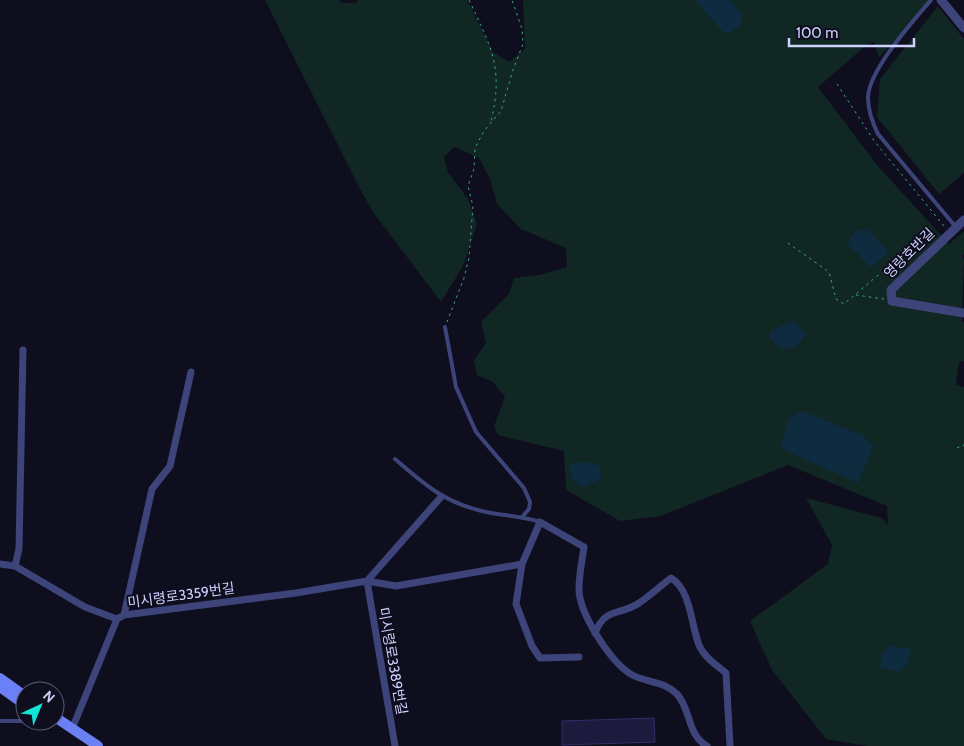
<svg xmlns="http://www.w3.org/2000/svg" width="964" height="746" font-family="Cabin,'Noto Sans KR',sans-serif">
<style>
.green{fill:#112723}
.water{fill:#0f2b40}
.building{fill:#1c1b3e;stroke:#302f68}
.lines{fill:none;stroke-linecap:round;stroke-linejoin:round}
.path{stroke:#36a88d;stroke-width:1;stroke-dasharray:2.5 4;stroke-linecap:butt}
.service{stroke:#3c447a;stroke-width:4}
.minor{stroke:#3c447a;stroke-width:7}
.tertiary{stroke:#3c447a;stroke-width:9}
.secondary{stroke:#6c80f5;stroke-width:10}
.labels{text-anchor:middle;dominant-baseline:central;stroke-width:4;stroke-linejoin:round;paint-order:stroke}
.street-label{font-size:14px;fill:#ced1fc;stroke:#0e0e1e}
</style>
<rect width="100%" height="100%" fill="#0e0e1e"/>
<path class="green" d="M265,0H340L341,3H355L359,0H467L493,52L509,62L525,49L523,0H934L879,57L874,42L869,43L818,87L877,165L949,244L964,231V254L962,256L964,259L962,322H964V361L959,362L956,385L964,387V746H867L826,739L772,670L750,621L828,564L832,545L806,498L882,518L888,525L887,506L788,465L661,516L620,521L566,490L564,451L498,435L494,426L505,397L493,382L477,375L474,360L486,343L481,322L509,294L514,278L540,275L567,267L566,248L521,229L497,204L490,179L479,158L454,147L444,157L448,172L468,199L477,224L463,266L441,302L373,212L359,187Z
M938,6L964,39V173L939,194L877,117L880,79Z"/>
<path class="water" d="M695,0H730L742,15L741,26L731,32H723Z
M869,230L889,253L870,267L847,243L855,231Z
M793,321L805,333C802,347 793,348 781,349L770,340V331Z
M802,411L864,436L873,448L858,483L780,448L789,418Z
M574,462L592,463L600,466L601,479L584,487L574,482L569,469Z
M893,646L911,649L908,664L899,671L880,668C881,656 881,649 893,646Z"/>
<path class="building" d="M654,718L655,742L562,745V721Z"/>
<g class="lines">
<path class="path" d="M469,0C491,46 504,69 491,121
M837,84L875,142L944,226
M788,243L829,272L836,299L844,304L877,276L897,265
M856,295L884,299
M447,322L464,278L469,258L473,206L468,186L474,169L475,148L484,131L501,111L513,70L523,44L522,29L512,0
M957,448L964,445"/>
<path class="service" d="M931,0C913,21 869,70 868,97C868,111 872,122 878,134L955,226
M445,327L456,387L476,432L524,488L530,502L529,509L523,516
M395,459C427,487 448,505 491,513C508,516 523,516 540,522
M0,721H49"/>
<path class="minor" d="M0,564L15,566L85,607L117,619
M522,564L540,522L584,547C582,561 579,575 579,589C579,613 609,659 629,673C643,683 663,680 677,694C691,709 687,735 707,746
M15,566L19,549L23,350
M367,581L395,746
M367,581L441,497
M124,615L152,489L170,466L191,372
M595,633C605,607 620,616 639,603C650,596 660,586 671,578C691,590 691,625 699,645C704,657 716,665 726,673L730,746
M72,729L117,619L124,615L296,593L367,581L396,586L522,564L516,604L532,646L540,658L579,657"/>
<path class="tertiary" d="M941,0L964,28
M964,220L891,290L892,301L964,313"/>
<path class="secondary" d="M0,678L25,696
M0,687L25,705
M55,717L98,746"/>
</g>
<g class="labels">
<g class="street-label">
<text transform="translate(909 253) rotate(-45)">영랑호반길</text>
<text transform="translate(181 595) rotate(-8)">미시령로3359번길</text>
<text transform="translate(393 661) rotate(80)">미시령로3389번길</text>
</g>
</g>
<g transform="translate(40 706) rotate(44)"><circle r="24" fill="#0e0e1e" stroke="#5b5c77"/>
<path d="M0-4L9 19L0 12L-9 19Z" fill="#10e5d5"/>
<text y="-8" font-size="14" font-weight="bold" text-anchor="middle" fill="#ced1fc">N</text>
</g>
<path d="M789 38v8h125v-8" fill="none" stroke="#ced1fc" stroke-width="2.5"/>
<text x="796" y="38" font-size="15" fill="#ced1fc" stroke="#0e0e1e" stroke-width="4" paint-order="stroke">100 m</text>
</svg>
